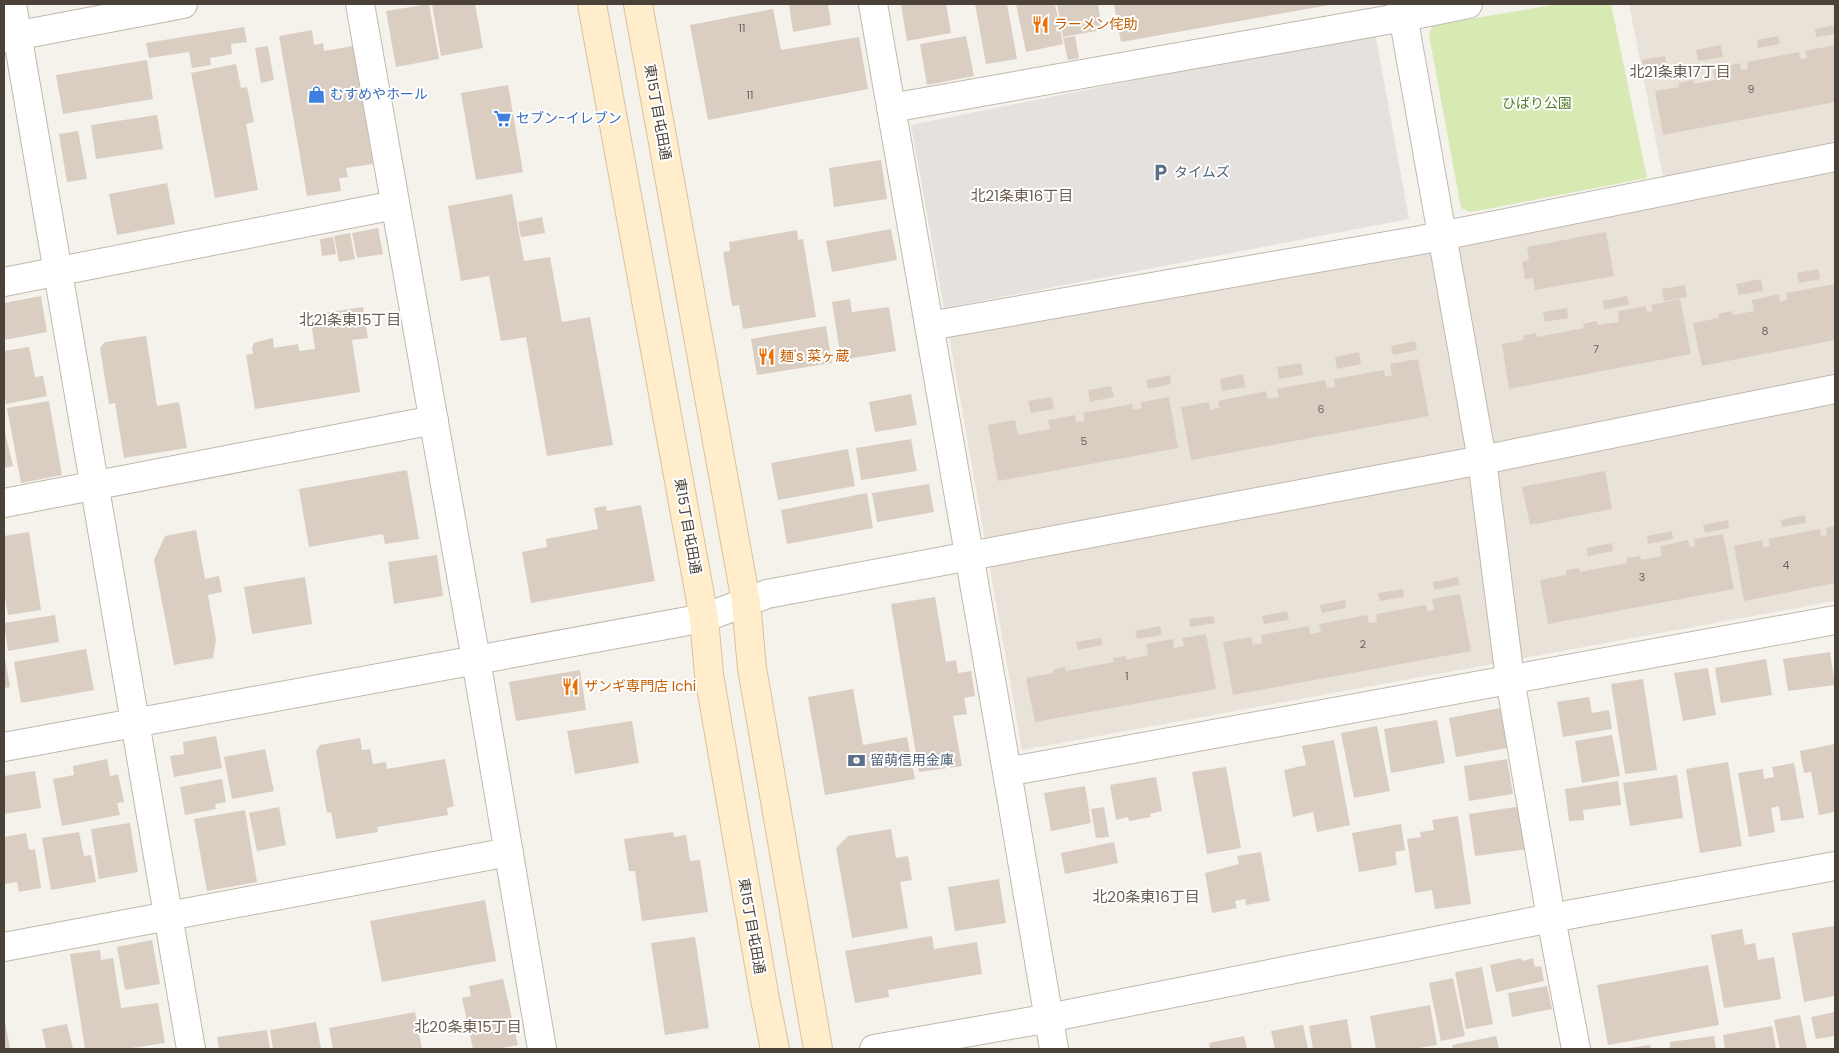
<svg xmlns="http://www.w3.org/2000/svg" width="1839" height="1053" font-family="Poppins,'Noto Sans JP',sans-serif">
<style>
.residential{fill:#e9e2d9}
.green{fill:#d7eab3}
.parking{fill:#e4e1df}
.building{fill:#dacec3}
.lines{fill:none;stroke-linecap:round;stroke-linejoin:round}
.street-casing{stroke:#c1b8ad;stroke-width:30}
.secondary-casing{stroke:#d8c29c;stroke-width:30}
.street{stroke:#fff;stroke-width:28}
.secondary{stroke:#ffedcb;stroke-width:28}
.labels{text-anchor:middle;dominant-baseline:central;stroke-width:4;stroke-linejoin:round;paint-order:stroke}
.number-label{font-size:11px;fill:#6e645b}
.food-label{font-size:14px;fill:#c56008;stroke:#fff;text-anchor:start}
.shop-label{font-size:14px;fill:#366cbe;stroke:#fff;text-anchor:start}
.park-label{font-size:14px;fill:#537d2a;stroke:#fff}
.street-label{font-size:14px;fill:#4a4138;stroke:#fff}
.service-label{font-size:14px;fill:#4e5e75;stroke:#fff;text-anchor:start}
.neighbourhood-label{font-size:15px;fill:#6d5e4f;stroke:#fff}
</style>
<rect width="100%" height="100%" fill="#f5f1eb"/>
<path class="residential" d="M1629,4H1835V601L1022,750L949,336L1668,202Z"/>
<path class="green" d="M1559,4H1611L1647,178L1471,212L1461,208L1429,35L1433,25Z"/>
<path class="parking" d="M1375,32L1409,219L944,308L911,125Z"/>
<path class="building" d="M429,4L439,59L396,67L386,11Z
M432,4H475L483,48L441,56Z
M789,4H828L831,25L793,32Z
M901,4H946L951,33L907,41Z
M975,4H1007L1017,59L986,64Z
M1016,4H1055L1063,44L1026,52Z
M1057,4H1098L1102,30L1063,37Z
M1114,4H1330V5L1121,42Z
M773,9L781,50L859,37L868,89L708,120L690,25Z
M1835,25V34L1816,37L1815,29Z
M244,27L247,42L231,44L232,54L210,58L211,65L192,68L189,52L149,58L146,43Z
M312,30L314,45L323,43L324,51L353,46L373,164L346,168L348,177L339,178L341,191L307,196L279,36Z
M966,36L974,76L927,85L920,44Z
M1075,36L1079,58L1068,60L1063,38Z
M1778,36L1780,44L1758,48L1757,40Z
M1721,45L1723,57L1698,61L1696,50Z
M1835,45V102L1663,135L1655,91L1679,87V83L1693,80L1694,84L1715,80L1713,69L1740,63L1741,70L1748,69L1747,62L1799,52L1800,59L1807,58L1805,51Z
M268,46L274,80L261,83L255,48Z
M1665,56L1667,66L1644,71L1642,60Z
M147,60L153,99L63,114L56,75Z
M236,64L241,88L247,87L254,122L246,124L258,190L215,198L191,73Z
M508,85L523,172L476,180L461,93Z
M157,115L163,149L96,159L91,125Z
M78,131L87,179L67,182L59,134Z
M881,160L887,199L834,207L829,168Z
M167,183L175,224L117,235L109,194Z
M512,194L524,261L550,257L562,322L590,317L613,445L547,456L526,337L501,341L489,276L461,281L448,206Z
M542,217L545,233L521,237L518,222Z
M378,228L383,254L357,258L352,233Z
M891,229L897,260L832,272L826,241Z
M797,230L798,240L803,239L816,317L743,329L739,305L732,306L723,252L730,251L729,242Z
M1606,232L1614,276L1535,290L1533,278L1525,279L1522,262L1529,260L1527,247Z
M350,233L355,259L339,262L334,236Z
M333,237L336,254L322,256L320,239Z
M1818,269L1820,279L1799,283L1797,273Z
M1761,279L1763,291L1739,295L1736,284Z
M1835,284V340L1702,366L1693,323L1719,318L1718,314L1732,311L1733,315L1754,311L1752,300L1779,294L1780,301L1787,300L1786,293Z
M1685,285L1687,297L1664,301L1662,289Z
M41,296L47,332L4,340V303Z
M1627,296L1629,305L1604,309L1603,301Z
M850,299L852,312L889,307L896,351L841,360L832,302Z
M1680,299L1691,354L1509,389L1502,344L1524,340L1523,336L1536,333L1537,337L1584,328L1583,324L1597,321L1598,325L1619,322L1618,311L1646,306L1647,312L1653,311L1651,305Z
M363,307L368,338L352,340L360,392L255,409L246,355L253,354L252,348L254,343L273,338L274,348L298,344L299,351L315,349L310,315Z
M1567,308L1568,318L1545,322L1543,312Z
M826,326L832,363L757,375L751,339Z
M146,336L157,406L179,402L187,448L124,458L115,403L109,404L100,348L105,342Z
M1415,341L1417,350L1393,355L1391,346Z
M29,347L35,377L43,376L47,396L6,404L4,390V351Z
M1359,352L1361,364L1337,369L1335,357Z
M1418,359L1429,416L1191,460L1181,407L1209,402L1210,410L1220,408L1218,401L1266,391L1268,399L1279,397L1277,389L1325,380L1327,388L1335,387L1334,379L1384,370L1385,377L1392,375L1390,364Z
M1301,363L1303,375L1279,379L1277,367Z
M1243,374L1245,387L1222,391L1220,379Z
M1170,375L1171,384L1148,389L1146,380Z
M1111,386L1114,397L1090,402L1088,390Z
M911,394L917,425L875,432L869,402Z
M1052,397L1054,409L1031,413L1028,401Z
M1169,397L1178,448L998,481L988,425L1015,420L1018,435L1050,429L1048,420L1075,415L1076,422L1085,421L1083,413L1132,404L1133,410L1142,408L1141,402Z
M49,401L62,475L21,483L7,408Z
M4,428L13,466L4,468Z
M911,439L917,471L861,480L856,448Z
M848,449L855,486L778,500L771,463Z
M407,470L419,539L385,544L383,534L309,547L299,489Z
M1605,471L1612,509L1530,525L1522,487Z
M929,484L934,512L877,522L872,493Z
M867,493L873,528L787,544L781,510Z
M641,505L655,581L531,603L522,552L547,547L546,539L598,529L594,508L606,506L607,511Z
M1805,515L1806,523L1782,527L1780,520Z
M1728,520L1729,528L1705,533L1703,525Z
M1835,526V583L1744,601L1734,546L1762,540L1763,547L1770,546L1768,539L1820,529L1821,536L1827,535L1826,528Z
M196,530L205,579L219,576L222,592L208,595L216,640L213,658L174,665L154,560L165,536Z
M1672,531L1673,539L1648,544L1647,536Z
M29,532L41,610L8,615L4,591V536Z
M1723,534L1734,589L1548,624L1540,580L1566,575V570L1579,568L1580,572L1627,563L1626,558L1640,556L1641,560L1662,556L1660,546L1688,540L1690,547L1695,546L1694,539Z
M1612,543L1613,551L1588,556L1587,548Z
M437,555L443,596L394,604L388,562Z
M305,577L312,624L252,634L244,587Z
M1458,577L1459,585L1434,590L1433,582Z
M1403,589L1404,597L1380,601L1378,593Z
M1460,594L1471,651L1233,695L1223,642L1251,637L1253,645L1262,643L1261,635L1309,626L1310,634L1321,632L1319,624L1367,615L1369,623L1377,622L1376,614L1426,605L1427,611L1434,610L1432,599Z
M935,597L946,662L956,660L958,673L971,671L975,696L964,698L967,714L953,716L962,766L919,772L891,604Z
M1345,600L1346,608L1322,613L1320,605Z
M1287,611L1289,620L1264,624L1262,616Z
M55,615L59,642L8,651L4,623Z
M1213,616L1215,623L1190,627L1189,619Z
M1160,626L1162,635L1137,639L1135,631Z
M1206,634L1216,689L1035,722L1026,678L1054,673L1053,670L1065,667L1066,671L1114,662L1113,658L1126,656V660L1148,655L1146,644L1173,639L1174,648L1184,646L1182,638Z
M1101,638L1102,645L1078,650L1076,642Z
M86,649L94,690L21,703L14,662Z
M1830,652L1835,685L1788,691L1783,659Z
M4,653L10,687L4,688Z
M1766,659L1772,695L1721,703L1715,668Z
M1708,668L1716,715L1683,721L1674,673Z
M580,670L586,710L516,721L509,682Z
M1643,679L1657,770L1625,774L1611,684Z
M853,689L863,745L907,737L915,779L825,795L808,697Z
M1589,697L1592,713L1609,710L1612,729L1563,737L1557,702Z
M1500,708L1507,748L1456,757L1449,718Z
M1437,720L1445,763L1391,773L1384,729Z
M632,721L639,763L575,774L567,731Z
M1377,726L1390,791L1354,798L1341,733Z
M1612,735L1620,776L1582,783L1575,741Z
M216,736L222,768L174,777L170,756L184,754L183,742Z
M360,738L362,750L370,749L373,764L386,762L387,769L445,759L454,806L447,808L448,815L377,827L378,832L336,839L331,812L327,813L316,751L320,745Z
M1334,740L1350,825L1317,832L1313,812L1293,817L1284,770L1306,765L1302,746Z
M1835,744V812L1819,815L1811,772L1804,773L1800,751Z
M265,749L274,791L232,799L224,757Z
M107,759L110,776L118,774L124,802L117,803L120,815L62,826L53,779L74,775L73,766Z
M1507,759L1513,794L1469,801L1464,766Z
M1728,762L1742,846L1700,853L1686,769Z
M1794,763L1804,818L1781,821L1779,806L1771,808L1775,832L1749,837L1738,773L1763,769L1764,779L1774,777L1772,767Z
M1226,767L1241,848L1207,854L1192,772Z
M35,771L41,808L4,814V776Z
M1677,775L1683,818L1630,826L1623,783Z
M1156,777L1162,811L1150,814L1151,817L1129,821L1128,817L1116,820L1110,785Z
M222,779L226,802L215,804L216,809L185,815L180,787Z
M1618,781L1621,805L1583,810L1584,820L1569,821L1565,789Z
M1085,786L1091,823L1051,831L1044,793Z
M1522,806L1528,849L1475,856L1469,814Z
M279,807L286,845L257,851L249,813Z
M1104,807L1109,837L1096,838L1091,809Z
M245,810L257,882L207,891L194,819Z
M1458,816L1471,904L1435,909L1432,890L1415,893L1407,839L1421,837L1420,832L1434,830L1432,820Z
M130,823L138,872L99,879L91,829Z
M1401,824L1405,850L1395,852L1397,865L1359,872L1352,833Z
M891,829L896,858L908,856L912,880L900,882L908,928L852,938L836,848L848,836Z
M79,832L84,856L91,855L96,882L51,890L42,838Z
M673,832L674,837L686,835L690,861L700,860L708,912L642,921L635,871H629L624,839Z
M26,833L29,850L35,849L41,888L19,892L17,882L4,884V837Z
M1114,842L1118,863L1065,874L1061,853Z
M1261,852L1270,901L1246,905L1245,899L1235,901L1237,908L1212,913L1205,873L1239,864L1237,856Z
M999,879L1006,923L955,931L948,887Z
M485,900L496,961L382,982L370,921Z
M1834,926L1835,996L1804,1002L1792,933Z
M1742,929L1745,945L1755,943L1758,960L1774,957L1781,999L1724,1008L1711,935Z
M932,936L934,949L977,942L982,974L888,990L889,997L855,1003L845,951Z
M695,937L709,1028L665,1035L651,943Z
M152,940L160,984L125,990L117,947Z
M100,950L101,960L113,958L121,1008L158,1003L165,1043L125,1049H85L70,954Z
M1521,958L1522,961L1533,958L1535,967L1541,966L1544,981L1496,992L1490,965Z
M1708,965L1719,1025L1608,1045L1597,985Z
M1482,967L1493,1024L1466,1029L1455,972Z
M1453,978L1465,1036L1441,1041L1429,983Z
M503,979L518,1045L498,1049H473L462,998L471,996L469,986Z
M1547,986L1552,1009L1512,1017L1508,993Z
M1430,1005L1437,1045L1413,1049H1376L1370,1016Z
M415,1012L422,1049H333L329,1028Z
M1835,1012V1036L1816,1039L1811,1017Z
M1800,1015L1807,1049H1780L1774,1020Z
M4,1016L10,1048L4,1049Z
M1347,1019L1352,1049H1313L1309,1026Z
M316,1022L321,1049H273L270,1030Z
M67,1024L73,1049H46L42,1029Z
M1303,1025L1308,1049H1275L1271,1031Z
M1772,1026L1776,1049H1725L1723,1035Z
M267,1030L270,1049H219L217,1037Z
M1244,1036L1247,1049H1210L1209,1043Z
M1496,1036L1499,1049H1453L1452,1045Z
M1714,1036L1716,1049H1670V1042Z
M1650,1045L1651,1049H1629V1048Z"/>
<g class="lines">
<defs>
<path id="street" d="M12,4L191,1049
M360,4L479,677L542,1049
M873,4L1007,772L1054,1049
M1401,4L1482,460L1510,679L1551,918L1576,1049
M4,38L183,4
M891,108L1404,17L1468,4
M4,282L395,205
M929,326L1421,240L1835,157
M4,503L434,420
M4,747L704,618L767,594L1482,460L1835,389
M1007,772L1835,620
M4,947L509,852
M874,1049L1033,1021L1551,918L1835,866"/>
<path id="secondary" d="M592,4L704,618L709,675L765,999L775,1049
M638,4L746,602L752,668L818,1049"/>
</defs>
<use href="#street" class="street-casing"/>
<use href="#secondary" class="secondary-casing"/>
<use href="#street" class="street"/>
<use href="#secondary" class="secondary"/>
</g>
<defs>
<symbol id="restaurant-bare" viewBox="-9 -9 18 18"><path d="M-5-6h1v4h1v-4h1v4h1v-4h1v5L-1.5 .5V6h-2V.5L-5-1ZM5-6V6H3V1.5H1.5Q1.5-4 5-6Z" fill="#e8710a" stroke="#fff" stroke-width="2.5" paint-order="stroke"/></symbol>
<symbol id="shop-bare" viewBox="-9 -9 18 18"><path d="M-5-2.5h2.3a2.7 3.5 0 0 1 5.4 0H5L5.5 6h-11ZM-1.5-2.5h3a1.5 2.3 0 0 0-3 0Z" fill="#3f7fe0" stroke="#fff" stroke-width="2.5" paint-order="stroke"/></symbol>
<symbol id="supermarket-bare" viewBox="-9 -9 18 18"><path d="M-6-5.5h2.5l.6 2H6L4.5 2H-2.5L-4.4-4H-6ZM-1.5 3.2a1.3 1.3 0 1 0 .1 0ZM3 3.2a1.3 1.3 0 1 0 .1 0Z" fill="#3f7fe0" stroke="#fff" stroke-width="2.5" paint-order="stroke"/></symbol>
<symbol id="parking-bare" viewBox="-9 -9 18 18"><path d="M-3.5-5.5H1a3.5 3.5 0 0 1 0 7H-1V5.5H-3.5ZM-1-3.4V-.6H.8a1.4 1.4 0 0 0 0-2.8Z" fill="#5c6f8a" stroke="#fff" stroke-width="2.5" paint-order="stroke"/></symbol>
<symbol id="bank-bare" viewBox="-9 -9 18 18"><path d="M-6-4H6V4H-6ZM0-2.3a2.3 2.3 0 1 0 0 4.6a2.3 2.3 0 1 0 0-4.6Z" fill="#5c6f8a" stroke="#fff" stroke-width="2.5" paint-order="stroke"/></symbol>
</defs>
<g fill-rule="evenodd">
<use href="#restaurant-bare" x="1028" y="12" width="25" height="25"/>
<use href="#shop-bare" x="304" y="82" width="25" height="25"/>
<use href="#supermarket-bare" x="490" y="106" width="25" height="25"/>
<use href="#parking-bare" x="1148" y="160" width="25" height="25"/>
<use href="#restaurant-bare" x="754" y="344" width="25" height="25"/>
<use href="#restaurant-bare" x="558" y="674" width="25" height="25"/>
<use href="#bank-bare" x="844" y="748" width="25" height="25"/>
</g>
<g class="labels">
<g class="number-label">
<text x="742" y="28">11</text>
<text x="1751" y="89">9</text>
<text x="750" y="95">11</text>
<text x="1765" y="331">8</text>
<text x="1596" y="349">7</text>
<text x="1321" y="409">6</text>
<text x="1084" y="441">5</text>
<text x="1786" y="565">4</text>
<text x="1642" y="577">3</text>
<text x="1363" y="644">2</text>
<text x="1127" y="676">1</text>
</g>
<g class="food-label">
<text x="1054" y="24">ラーメン侘助</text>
<text x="780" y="356">麺's 菜ヶ蔵</text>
<text x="584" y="686">ザンギ専門店 Ichi</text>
</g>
<g class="shop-label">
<text x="330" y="94">むすめやホール</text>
<text x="516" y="118">セブン-イレブン</text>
</g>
<g class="park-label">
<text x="1537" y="103">ひばり公園</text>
</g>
<g class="street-label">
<text transform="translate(658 112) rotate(80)">東15丁目屯田通</text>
<text transform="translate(688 526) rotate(80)">東15丁目屯田通</text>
<text transform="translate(752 926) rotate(80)">東15丁目屯田通</text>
</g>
<g class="service-label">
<text x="1174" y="172">タイムズ</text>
<text x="870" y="760">留萌信用金庫</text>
</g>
<g class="neighbourhood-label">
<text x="1680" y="71">北21条東17丁目</text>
<text x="1022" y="195">北21条東16丁目</text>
<text x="350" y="319">北21条東15丁目</text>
<text x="1146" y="896">北20条東16丁目</text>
<text x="468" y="1026">北20条東15丁目</text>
</g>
</g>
<rect width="1839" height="1053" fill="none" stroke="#4a4138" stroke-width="10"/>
</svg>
